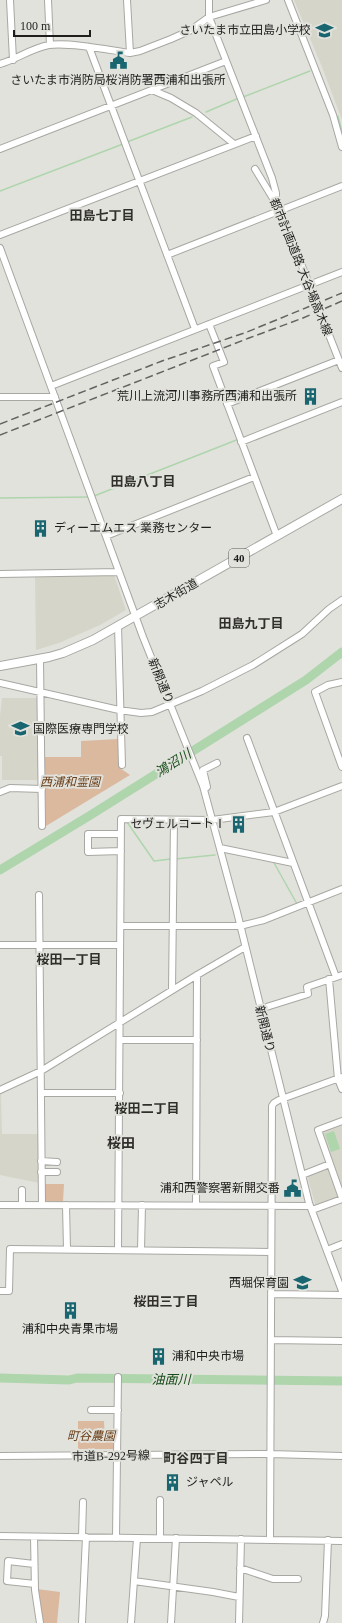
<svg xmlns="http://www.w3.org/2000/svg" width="342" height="1623" font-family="'Times New Roman','Noto Sans JP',serif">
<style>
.built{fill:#d6d5c9}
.green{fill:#dab99f}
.water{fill:#aed5ac}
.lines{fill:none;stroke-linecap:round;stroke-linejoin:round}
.stream{stroke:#aed5ac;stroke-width:1.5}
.river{stroke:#aed5ac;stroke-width:9}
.minor-casing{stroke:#a8a7a3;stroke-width:8}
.major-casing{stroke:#a8a7a3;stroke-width:10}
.minor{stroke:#fff;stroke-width:6}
.major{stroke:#fff;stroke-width:8}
.rail{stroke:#646361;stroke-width:1.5;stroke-dasharray:8 4;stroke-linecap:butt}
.labels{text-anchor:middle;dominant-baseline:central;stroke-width:4;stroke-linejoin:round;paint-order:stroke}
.shield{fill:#e2e2dd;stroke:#5a5957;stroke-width:1}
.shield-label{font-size:11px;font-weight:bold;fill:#1f1e1d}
.poi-label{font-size:12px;fill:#1f1e1d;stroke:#e2e2dd;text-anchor:end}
.street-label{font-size:12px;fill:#1f1e1d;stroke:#e2e2dd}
.park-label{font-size:12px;font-style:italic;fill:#693d16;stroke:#e2e2dd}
.neighbourhood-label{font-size:13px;font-weight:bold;fill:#302f2c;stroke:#e2e2dd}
.water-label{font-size:13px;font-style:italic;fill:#164d18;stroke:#e2e2dd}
.quarter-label{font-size:14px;font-weight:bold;fill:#302f2c;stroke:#e2e2dd}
</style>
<rect width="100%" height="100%" fill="#e2e2dd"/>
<path class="built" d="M294,0H342V120L322,67Z
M114,575L126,610L100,625L59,643L36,650L35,576Z
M2,698H38L40,780H2V756H0V716Z
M0,1094H1L2,1134H39V1183L0,1175Z
M342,1123V1192L321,1133V1131Z
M327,1167L330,1168L339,1198L316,1207L307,1175Z"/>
<path class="green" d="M118,739L120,768L130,775L46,826L44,757H81V741Z
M45,1184H64L63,1202L45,1201Z
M78,1421H104L105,1441H115V1449H78Z
M37,1589L60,1592L57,1623H43Z"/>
<path class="water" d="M334,1131L340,1149L331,1152L325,1134Z"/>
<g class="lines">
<path class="stream" d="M243,97L310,71
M206,112L239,98
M338,116L342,132
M127,142L192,117
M0,191L123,144
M94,496L239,439
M0,498L90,497
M115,800L116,803
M127,822L154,861L171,859
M175,859L215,855
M273,861L297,904"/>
<path class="river" d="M0,870L89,816L306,680L342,652
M0,1378L69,1380L77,1378L342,1381"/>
<defs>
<path id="minor" d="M10,0L13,60
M48,0L50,45
M127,0L130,53
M209,0V17L272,178L276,193V202
M288,0L333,115L342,147
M89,47L195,329
M0,64C17,59 32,48 49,45C70,42 109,50 130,53L140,51L171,39L191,30L209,17L266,0
M152,90L171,98L196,113L234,144
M0,149L226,61
M255,169L280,210L342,368
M0,235L256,136
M0,248L143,637L203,786L237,912L309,1203L342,1291
M167,255L342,186
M209,324L224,362L213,366L277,536
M51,386L342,272
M0,397H55
M227,404L339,360
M241,442L342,402
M106,536L254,477
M0,574L119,572
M118,626L122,765
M40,659L42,826
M342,682L328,685L315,692L342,767
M0,683L119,710L141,713L152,712L202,691L253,665L302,634L329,609L342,600
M247,738L336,977
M206,788L207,787L203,770L217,763
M0,792L10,788L42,789
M220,848L293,863
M121,851L88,852V834H121
M39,895L42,1205
M121,926H240L264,920L342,889
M0,945H120
M329,979L338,1079L342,1089
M172,990L174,820
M260,1009L308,994L307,987L342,975
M120,1040H197
M0,1090L41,1071L197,975L245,947
M41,1093H120
M342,1121L318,1130L342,1198
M41,1161L57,1162
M41,1172H57
M302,1175L330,1164
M22,1190V1205
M0,1205L310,1206
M66,1205L67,1249
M196,1205L197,975
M312,1210L342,1199
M118,1250L121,819L212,820L274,812L342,786
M141,1250L142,1205
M327,1250L342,1244
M0,1291H9L10,1249L271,1252
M271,1294L342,1295
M271,1340L342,1341
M91,1410H118
M0,1456L270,1454L342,1456
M0,1536L342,1541
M34,1537L35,1590L40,1623
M82,1537L83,1502
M116,1538L118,1377
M160,1538V1500
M270,1540L272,1106L274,1103L279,1100L342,1077
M34,1564L8,1561L7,1581L35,1584
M240,1568L273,1579H298
M134,1581L213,1592L239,1597
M82,1623L86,1537
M131,1623L137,1538
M171,1623L176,1538
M239,1623L241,1539
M323,1623L325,1616L328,1540"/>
<path id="major" d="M0,666L49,657L63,653L93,640L342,499"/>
</defs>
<use href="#minor" class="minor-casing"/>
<use href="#major" class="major-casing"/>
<use href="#minor" class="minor"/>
<use href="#major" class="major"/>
<path class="rail" d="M0,424L162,361L247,332L342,293
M0,435L249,338L303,318L342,301"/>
</g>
<defs>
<symbol id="school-bare" viewBox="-9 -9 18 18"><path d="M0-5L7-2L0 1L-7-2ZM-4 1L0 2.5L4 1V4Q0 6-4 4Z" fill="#1a6670" stroke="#e2e2dd" stroke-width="2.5" paint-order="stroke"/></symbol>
<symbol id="civic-bare" viewBox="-9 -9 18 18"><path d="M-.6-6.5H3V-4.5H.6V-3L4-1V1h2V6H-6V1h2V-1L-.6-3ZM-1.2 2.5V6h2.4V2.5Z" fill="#1a6670" stroke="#e2e2dd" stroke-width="2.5" paint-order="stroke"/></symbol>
<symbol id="building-bare" viewBox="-9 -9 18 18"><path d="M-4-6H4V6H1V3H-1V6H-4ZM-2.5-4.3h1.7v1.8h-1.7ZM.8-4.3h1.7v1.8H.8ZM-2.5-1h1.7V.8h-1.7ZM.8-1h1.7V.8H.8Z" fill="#1a6670" stroke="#e2e2dd" stroke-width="2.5" paint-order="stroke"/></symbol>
<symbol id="university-bare" viewBox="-9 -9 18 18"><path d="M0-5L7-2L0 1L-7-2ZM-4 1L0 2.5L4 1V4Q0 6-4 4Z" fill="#1a6670" stroke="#e2e2dd" stroke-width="2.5" paint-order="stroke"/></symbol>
</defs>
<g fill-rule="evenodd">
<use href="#school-bare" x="312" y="18" width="25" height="25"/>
<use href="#civic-bare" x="106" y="48" width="25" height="25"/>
<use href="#building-bare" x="298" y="384" width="25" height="25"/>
<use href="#building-bare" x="28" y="516" width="25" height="25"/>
<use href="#university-bare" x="8" y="716" width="25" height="25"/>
<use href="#building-bare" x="226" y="812" width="25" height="25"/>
<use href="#civic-bare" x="280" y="1176" width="25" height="25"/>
<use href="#school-bare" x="290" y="1270" width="25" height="25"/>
<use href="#building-bare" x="58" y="1298" width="25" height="25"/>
<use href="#building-bare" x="146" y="1344" width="25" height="25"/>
<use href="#building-bare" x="160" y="1470" width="25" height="25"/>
</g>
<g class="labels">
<rect class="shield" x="229" y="549" width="20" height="18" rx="3"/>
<g class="shield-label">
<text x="239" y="558">40</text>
</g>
<g class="poi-label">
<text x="311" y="30">さいたま市立田島小学校</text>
<text x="118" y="80" text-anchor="middle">さいたま市消防局桜消防署西浦和出張所</text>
<text x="297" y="396">荒川上流河川事務所西浦和出張所</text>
<text x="54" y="528" text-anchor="start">ディーエムエス 業務センター</text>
<text x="33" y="729" text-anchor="start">国際医療専門学校</text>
<text x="226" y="824">セヴェルコートⅠ</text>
<text x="280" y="1188">浦和西警察署新開交番</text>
<text x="289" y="1283">西堀保育園</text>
<text x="70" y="1329" text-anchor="middle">浦和中央青果市場</text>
<text x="172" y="1356" text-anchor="start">浦和中央市場</text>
<text x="186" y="1482" text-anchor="start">ジャペル</text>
</g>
<g class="street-label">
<text transform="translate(301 267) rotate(68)">都市計画道路 大谷場高木線</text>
<text transform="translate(176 594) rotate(-30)">志木街道</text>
<text transform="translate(161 681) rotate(68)">新開通り</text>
<text transform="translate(265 1029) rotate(76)">新開通り</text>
<text transform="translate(111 1456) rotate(-1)">市道B-292号線</text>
</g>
<g class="park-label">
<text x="70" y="782">西浦和霊園</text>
<text x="91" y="1436">町谷農園</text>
</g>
<g class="neighbourhood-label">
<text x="102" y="215">田島七丁目</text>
<text x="143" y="481">田島八丁目</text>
<text x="251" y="623">田島九丁目</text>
<text x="69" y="959">桜田一丁目</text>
<text x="147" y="1108">桜田二丁目</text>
<text x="166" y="1301">桜田三丁目</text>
<text x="196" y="1458">町谷四丁目</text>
</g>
<g class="water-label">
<text transform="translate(173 763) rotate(-32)">鴻沼川</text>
<text x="171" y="1379">油面川</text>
</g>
<g class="quarter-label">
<text x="121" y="1143">桜田</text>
</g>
</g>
<path d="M14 30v6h76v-6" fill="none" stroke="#1f1e1d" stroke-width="2"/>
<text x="20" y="30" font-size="12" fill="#1f1e1d" stroke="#e2e2dd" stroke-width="3" paint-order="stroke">100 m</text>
</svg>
